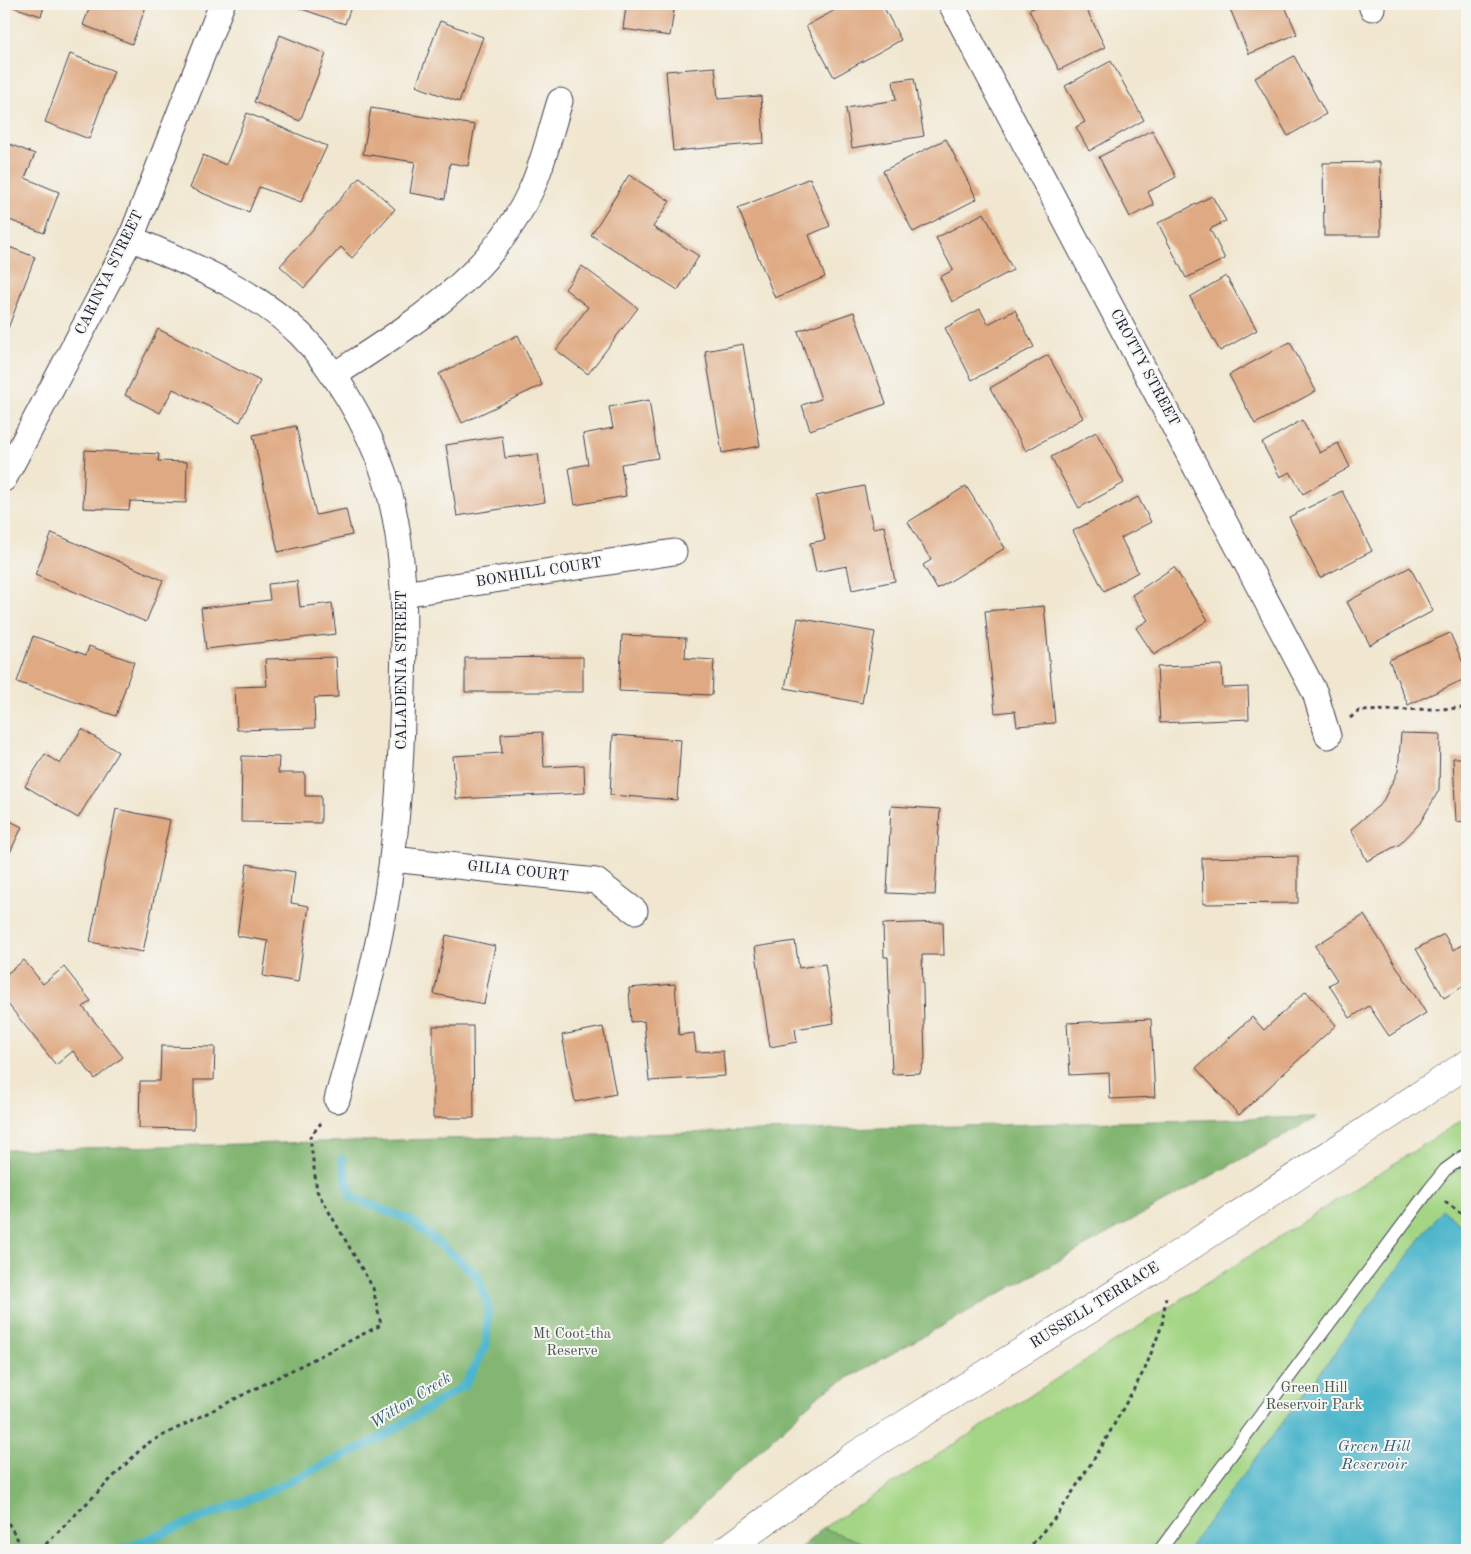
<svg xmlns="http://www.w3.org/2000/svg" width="1471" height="1554" font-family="'Old Standard TT',serif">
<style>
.green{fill:#a4d584;stroke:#637c60}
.forest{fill:#83b672;stroke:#526c56}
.water{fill:#4cb5cb;stroke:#376c83}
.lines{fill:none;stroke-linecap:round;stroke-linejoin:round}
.stream{stroke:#4cb5cb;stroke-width:9}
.building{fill:#dfaa83}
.lane-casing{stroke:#414051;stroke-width:14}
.street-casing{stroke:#414051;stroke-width:27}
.secondary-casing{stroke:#414051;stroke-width:29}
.path{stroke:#414051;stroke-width:3;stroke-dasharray:4 4;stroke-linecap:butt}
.lane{stroke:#fff;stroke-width:12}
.street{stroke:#fff;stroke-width:25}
.secondary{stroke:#fff;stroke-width:28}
.labels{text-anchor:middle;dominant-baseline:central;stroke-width:4;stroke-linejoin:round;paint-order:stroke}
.street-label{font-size:15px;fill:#22223b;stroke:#f6f6f2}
.park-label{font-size:15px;fill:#495851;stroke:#f6f6f2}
.water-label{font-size:16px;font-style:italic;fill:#335d75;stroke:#f6f6f2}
</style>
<rect width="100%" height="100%" fill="#f6f6f2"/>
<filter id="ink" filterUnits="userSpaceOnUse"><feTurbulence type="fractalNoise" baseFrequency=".02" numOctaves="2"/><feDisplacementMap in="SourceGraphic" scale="10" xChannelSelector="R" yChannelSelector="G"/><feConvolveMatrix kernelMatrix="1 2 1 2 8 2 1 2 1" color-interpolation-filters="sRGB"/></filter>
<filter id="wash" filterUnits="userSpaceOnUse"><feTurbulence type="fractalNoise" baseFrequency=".0096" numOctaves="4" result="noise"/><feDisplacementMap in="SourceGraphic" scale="20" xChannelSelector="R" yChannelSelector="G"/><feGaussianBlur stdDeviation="1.12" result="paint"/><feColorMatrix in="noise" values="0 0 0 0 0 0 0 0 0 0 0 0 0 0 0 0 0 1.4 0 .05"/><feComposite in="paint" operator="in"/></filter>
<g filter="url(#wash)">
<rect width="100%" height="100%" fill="#f1e7d0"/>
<path class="green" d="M1467,1117V1550H799L823,1528Z"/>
<path class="forest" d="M1317,1117L821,1393L654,1550H4V1150Z
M823,1528L883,1550H799Z"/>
<path class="water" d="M1442,1210L1467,1230V1550H1187Z"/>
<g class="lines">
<path class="stream" d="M120,1550L267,1492L379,1439L465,1385L486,1346L488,1305L477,1275L412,1221L351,1197L342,1159"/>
</g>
<g id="blocks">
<path class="building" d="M4,4H45L41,16Z
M91,4L109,6L110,4H147L132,44L83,25Z
M301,4H352L345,24L299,8Z
M621,4H675L670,36L623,29L626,6Z
M846,4H882L901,40L834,77L806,26Z
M1043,4H1084L1105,47L1059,70L1029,10Z
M1228,4H1284L1297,34L1249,54Z
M440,21L483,37L459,102L416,86Z
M280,35L326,54L300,121L254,102Z
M70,54L114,71L89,139L45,122Z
M1294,56L1326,114L1288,136L1255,78Z
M1111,61L1144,120L1089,151L1076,127L1085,122L1065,86Z
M715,67L718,99L761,96L764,143L673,151L666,71Z
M914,78L924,136L852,148L846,108L896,100L893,81Z
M371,108L475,125L468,166L450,163L445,199L410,193L415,162L363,154Z
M247,113L327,146L301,202L259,187L249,212L190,188L203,155L226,165Z
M1152,130L1176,177L1148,192L1154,205L1130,217L1099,157Z
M946,139L977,199L913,232L883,171Z
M4,142L35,154L25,178L59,192L44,233L4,218Z
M1380,162L1381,236H1324L1323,163Z
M629,175L670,201L653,227L699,256L678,290L591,235Z
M360,177L395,209L352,258L341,247L304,288L280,266Z
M810,178L830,226L809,235L825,277L775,298L738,208Z
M1212,196L1226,221L1210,229L1225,259L1186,278L1158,223Z
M984,213L1013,270L952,302L940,277L953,270L936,238Z
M4,245L35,257L4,339Z
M582,266L638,308L588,374L556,350L588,307L565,289Z
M1226,276L1257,330L1220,351L1190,297Z
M980,309L988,324L1015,310L1034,347L972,380L945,328Z
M854,312L886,404L810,430L802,405L821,399L798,331Z
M158,329L260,381L240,422L173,389L160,413L125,395Z
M518,335L542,385L462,423L439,374Z
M1290,342L1316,391L1255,424L1229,375Z
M743,344L760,446L722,453L705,351Z
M1048,355L1083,418L1026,451L990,388Z
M649,400L658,458L621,464L626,496L575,505L569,468L588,464L583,434L613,428L609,407Z
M1302,420L1320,453L1338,443L1350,467L1303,494L1290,472L1280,477L1262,443Z
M296,426L316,515L346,509L352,535L278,552L253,435Z
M1096,432L1124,483L1079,508L1051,457Z
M502,436L505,458L538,454L545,502L457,516L446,445Z
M85,450L159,454L158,461L187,462L186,503L130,501L129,510L83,508Z
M864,486L873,528L884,526L895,581L852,590L847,566L816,572L810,543L825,540L816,496Z
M966,486L1005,548L937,589L923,565L931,560L908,522Z
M1342,491L1372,551L1320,578L1289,517Z
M1138,497L1151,522L1121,538L1138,572L1104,591L1073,531Z
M52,533L163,580L146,622L35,575Z
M1174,567L1208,620L1154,655L1136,628L1148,620L1132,595Z
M1410,567L1433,611L1370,645L1347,602Z
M297,581L300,607L332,603L336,634L206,649L201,608L270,600L268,584Z
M1044,606L1055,723L1017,726L1015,711L995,713L985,611Z
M798,618L875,632L862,703L785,688Z
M1450,633L1467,672V678L1408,705L1389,660Z
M622,635L686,638L685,658L714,660L712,695L619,691Z
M33,636L86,655L89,646L134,662L116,716L17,682Z
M336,657L338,697L314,698L315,728L237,730L235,687L267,686L265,659Z
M583,657V692H465V658Z
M1222,665L1223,688L1248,687L1249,719L1160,723L1157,667Z
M82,729L118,752L78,818L25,786L45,754L60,764Z
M542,732L544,767L584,765L585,793L456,799L453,756L502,753L501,734Z
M1401,733L1440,734L1439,790L1420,823L1400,844L1367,861L1351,829L1382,803L1398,771Z
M613,735L681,740L677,800L610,795Z
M242,756L279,757L278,773H305V796H321V823L241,822Z
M1453,758H1467V821L1456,822Z
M891,806L940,809L935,895L887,893Z
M116,809L170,820L143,952L90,942Z
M4,818L22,827L4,865Z
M1298,856V903L1203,904L1202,858Z
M247,864L295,872L291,903L309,906L298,982L263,976L268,941L237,936Z
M1364,915L1426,1013L1389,1036L1369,1006L1350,1018L1329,985L1337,980L1315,946Z
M943,922L944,955H922L925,1058L920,1073L892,1074L888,957H884L883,924Z
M1444,934L1453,950L1467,942V984L1444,998L1416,949Z
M446,935L495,946L484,1004L434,994Z
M795,941L799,968L825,964L834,1023L795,1029L797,1042L770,1047L755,947Z
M24,960L43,984L64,967L91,1001L83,1007L123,1057L95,1079L73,1051L56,1065L4,999V976Z
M675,984L679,1035L694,1033L696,1052L723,1051L725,1076L649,1081L644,1021L631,1022L629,988Z
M1306,991L1336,1025L1239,1115L1196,1068L1252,1017L1264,1030Z
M1151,1019L1155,1097L1110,1099L1109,1073L1070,1075L1067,1023Z
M433,1026H473L474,1118H433Z
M603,1027L616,1094L575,1102L562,1035Z
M161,1046L215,1047L214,1080H194V1129L139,1128L140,1081H160Z"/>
</g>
</g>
<g filter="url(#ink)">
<use href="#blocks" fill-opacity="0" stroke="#414051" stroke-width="1"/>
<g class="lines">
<defs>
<path id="lane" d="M1160,1550L1429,1190L1445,1170L1467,1154"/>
<path id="street" d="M951,4L1315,693L1328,736
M1371,4L1372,8
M131,238C190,265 253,288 300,334C335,369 368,427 384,474C406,541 405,617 403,687C401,781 395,874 373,965C363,1010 349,1055 337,1100
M333,376C412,324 491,278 532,188C544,161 551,129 560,101
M4,479L131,238L222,4
M403,594L674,552
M392,859L596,881L635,911"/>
<path id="secondary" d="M726,1550L851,1458L1177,1255L1467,1064"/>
</defs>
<use href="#lane" class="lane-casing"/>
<use href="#street" class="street-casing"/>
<use href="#secondary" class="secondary-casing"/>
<path class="path" d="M1350,718L1359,711L1467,708
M1445,1202L1467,1217
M4,1516L24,1550
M40,1550L146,1444L381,1325L373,1288L317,1191L310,1137L321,1123
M1027,1550L1059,1513L1101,1448L1145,1369L1162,1325L1166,1297"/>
<use href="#lane" class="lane"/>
<use href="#street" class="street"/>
<use href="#secondary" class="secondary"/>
</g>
</g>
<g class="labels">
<g class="street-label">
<text transform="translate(110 273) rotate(-64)">CARINYA STREET</text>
<text transform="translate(1144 368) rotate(62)">CROTTY STREET</text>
<text transform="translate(539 573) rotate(-9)">BONHILL COURT</text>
<text transform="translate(402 670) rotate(-90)">CALADENIA STREET</text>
<text transform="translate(518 872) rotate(6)">GILIA COURT</text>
<text transform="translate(1095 1306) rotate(-32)">RUSSELL TERRACE</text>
</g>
<g class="park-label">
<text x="572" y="1334">Mt Coot-tha<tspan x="572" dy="17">Reserve</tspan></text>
<text x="1314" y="1388">Green Hill<tspan x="1314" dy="17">Reservoir Park</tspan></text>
</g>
<g class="water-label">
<text transform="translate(411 1401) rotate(-32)">Witton Creek</text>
<text x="1374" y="1447">Green Hill<tspan x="1374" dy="18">Reservoir</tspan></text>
</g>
</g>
<rect width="1471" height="1554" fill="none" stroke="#f6f6f2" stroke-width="20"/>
</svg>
